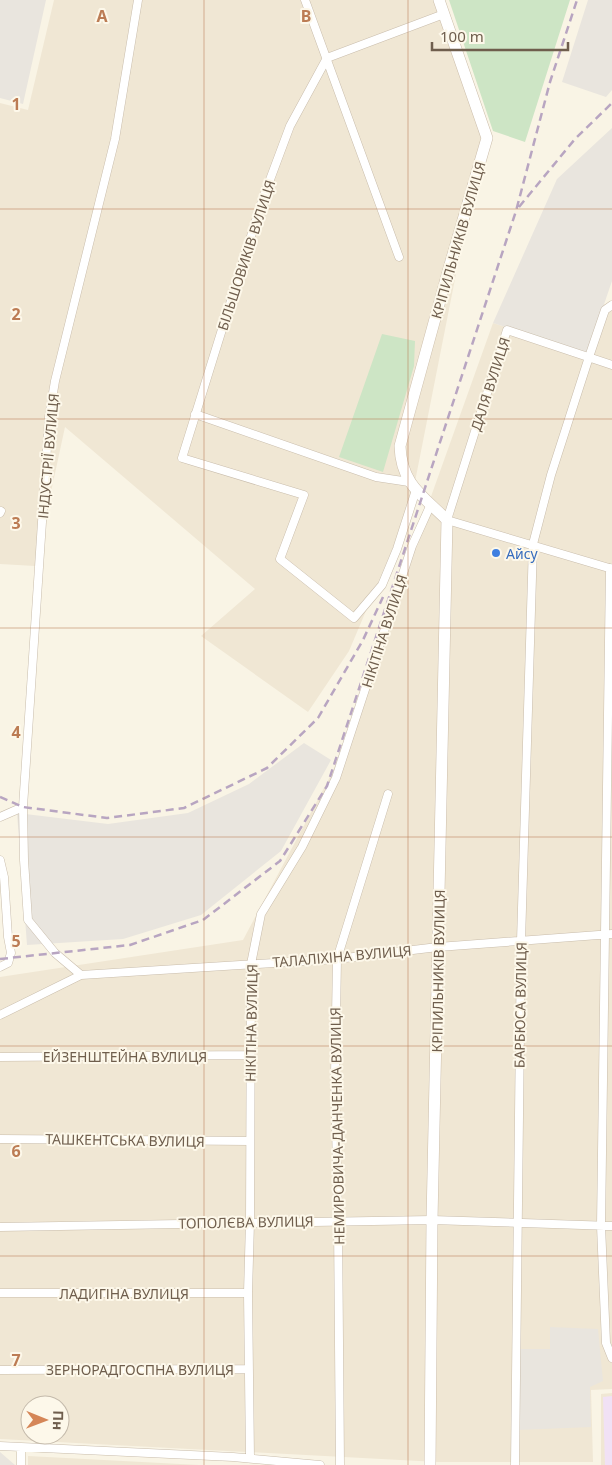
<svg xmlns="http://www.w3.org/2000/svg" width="612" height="1465" font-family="'Noto Sans',sans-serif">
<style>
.residential{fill:#f0e7d4;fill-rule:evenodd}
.industrial{fill:#e9e5de}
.education{fill:#f1e1f5}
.green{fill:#cde5c5}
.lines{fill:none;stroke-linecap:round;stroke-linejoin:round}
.street-casing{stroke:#c9bdac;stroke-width:9}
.secondary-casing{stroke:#ccbeab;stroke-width:12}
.street{stroke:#fff;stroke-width:8}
.secondary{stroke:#fff;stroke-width:11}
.rail{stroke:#b8a5c1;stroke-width:2.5;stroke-dasharray:8 5;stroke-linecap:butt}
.grid{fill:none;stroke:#bc7c54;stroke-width:1;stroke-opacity:0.55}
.shop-dot{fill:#3f7fe0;stroke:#fdf8ea;stroke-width:2}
.labels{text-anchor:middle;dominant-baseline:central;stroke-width:4;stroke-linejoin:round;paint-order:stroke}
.street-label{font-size:14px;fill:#6f5e4d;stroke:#fdf8ea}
.shop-label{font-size:14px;fill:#366cbe;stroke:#fdf8ea;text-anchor:start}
.grid-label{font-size:16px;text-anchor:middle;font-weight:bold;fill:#bc7c54;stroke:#fdf8ea;stroke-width:4;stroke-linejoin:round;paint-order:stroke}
</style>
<rect width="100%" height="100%" fill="#f9f4e5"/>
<path class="residential" d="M54,0H444L485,127L410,507L349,651L308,712L201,636L255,589L65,427L35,566L0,564V103L28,110Z
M604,304L612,307V1389L591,1390L593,1462H438L0,1439V977L243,940L333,771L493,323L587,354ZM30,1405H60V1435H30Z
M612,1393V1465H601V1394Z
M28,1456L199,1465H28Z"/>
<path class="industrial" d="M0,0H46L23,104L0,98Z
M588,0H612V90L606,97L562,82Z
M612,128V281L587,354L493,323L557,179Z
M304,743L331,760L281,851L201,915L123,939L27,945L17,813L108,824L188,813L249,784Z
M550,1327L598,1329L603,1381L590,1387L591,1427L518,1430L519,1349H550Z
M0,1452L15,1465H0Z"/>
<path class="education" d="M612,1396V1465H605L603,1397Z"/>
<path class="green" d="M449,0H570L525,142L493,131Z
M382,334L415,341L414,366L383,472L339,457Z"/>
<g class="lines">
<defs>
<path id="street" d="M305,0L399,257
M612,365L507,330L447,520L612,569
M195,414L376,477L409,482
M416,490L397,549L382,585L354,618L280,559L304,495L182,458L262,201L290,126L327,58L444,14
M0,513L1,511
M610,568L601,1226L606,1343L612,1358
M0,817L23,807
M0,860L4,877L8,937L11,953L8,963L0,967
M81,975L55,953L28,920L24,860L23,807L49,417L55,381L115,139L138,0
M0,1015L81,975L337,959L438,947L612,934
M0,1057L250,1055
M0,1139L250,1141
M0,1227L432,1220L612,1226
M0,1293H248
M0,1370L249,1369
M0,1446L233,1457L320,1465
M21,1448V1465
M250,1458L248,1293L250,1222L251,964L261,914L302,847L336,778L412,546L431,504
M340,1465L338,1221L335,1075L337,959L388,794
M515,1465L521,941L533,544L551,475L589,357L605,310L612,305"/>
<path id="secondary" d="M430,1465L432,1220L447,520C423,496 401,484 400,446L449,268L487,138L439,0"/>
</defs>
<use href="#street" class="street-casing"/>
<use href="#secondary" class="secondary-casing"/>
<use href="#street" class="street"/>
<use href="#secondary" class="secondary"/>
<path class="rail" d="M519,207L575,139L612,103
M0,797L23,807L107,818L184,808L267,768L318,718L363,640L383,597
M0,959L130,945L203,920L280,861L327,786L516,211L550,82L577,0"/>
</g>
<path class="grid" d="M204,0V1465M408,0V1465M0,209H612M0,419H612M0,628H612M0,837H612M0,1046H612M0,1256H612"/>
<circle class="shop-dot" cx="496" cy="553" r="5"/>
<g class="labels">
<g class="street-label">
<text transform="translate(458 240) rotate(-74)">КРІПИЛЬНИКІВ ВУЛИЦЯ</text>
<text transform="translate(246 255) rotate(-72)">БІЛЬШОВИКІВ ВУЛИЦЯ</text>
<text transform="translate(490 384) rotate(-72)">ДАЛЯ ВУЛИЦЯ</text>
<text transform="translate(48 456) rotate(-85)">ІНДУСТРІЇ ВУЛИЦЯ</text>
<text transform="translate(384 631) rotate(-72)">НІКІТІНА ВУЛИЦЯ</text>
<text transform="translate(342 956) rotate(-5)">ТАЛАЛІХІНА ВУЛИЦЯ</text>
<text transform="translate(438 971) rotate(-89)">КРІПИЛЬНИКІВ ВУЛИЦЯ</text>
<text transform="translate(520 1005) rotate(-89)">БАРБЮСА ВУЛИЦЯ</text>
<text transform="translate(251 1023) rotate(-89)">НІКІТІНА ВУЛИЦЯ</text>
<text x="125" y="1056">ЕЙЗЕНШТЕЙНА ВУЛИЦЯ</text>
<text transform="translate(337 1126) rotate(-91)">НЕМИРОВИЧА-ДАНЧЕНКА ВУЛИЦЯ</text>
<text transform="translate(125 1140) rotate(1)">ТАШКЕНТСЬКА ВУЛИЦЯ</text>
<text transform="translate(246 1222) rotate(-1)">ТОПОЛЄВА ВУЛИЦЯ</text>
<text x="124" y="1293">ЛАДИГІНА ВУЛИЦЯ</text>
<text x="140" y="1369">ЗЕРНОРАДГОСПНА ВУЛИЦЯ</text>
</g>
<g class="shop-label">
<text x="506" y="553">Айсу</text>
</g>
</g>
<g class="grid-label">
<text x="102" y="22">A</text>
<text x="306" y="22">B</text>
<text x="16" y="110">1</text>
<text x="16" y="320">2</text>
<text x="16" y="529">3</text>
<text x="16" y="738">4</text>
<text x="16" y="947">5</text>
<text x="16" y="1157">6</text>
<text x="16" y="1366">7</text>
</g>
<g transform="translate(45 1420) rotate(91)"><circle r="24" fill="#fdf8ea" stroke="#c4baab"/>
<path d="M0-4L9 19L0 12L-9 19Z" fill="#d58657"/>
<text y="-8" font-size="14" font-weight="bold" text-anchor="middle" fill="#6f5e4d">Пн</text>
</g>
<path d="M432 42v8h136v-8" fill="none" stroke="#6f5e4d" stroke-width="2.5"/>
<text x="440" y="42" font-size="15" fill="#6f5e4d" stroke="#fdf8ea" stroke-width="4" paint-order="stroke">100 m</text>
</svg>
